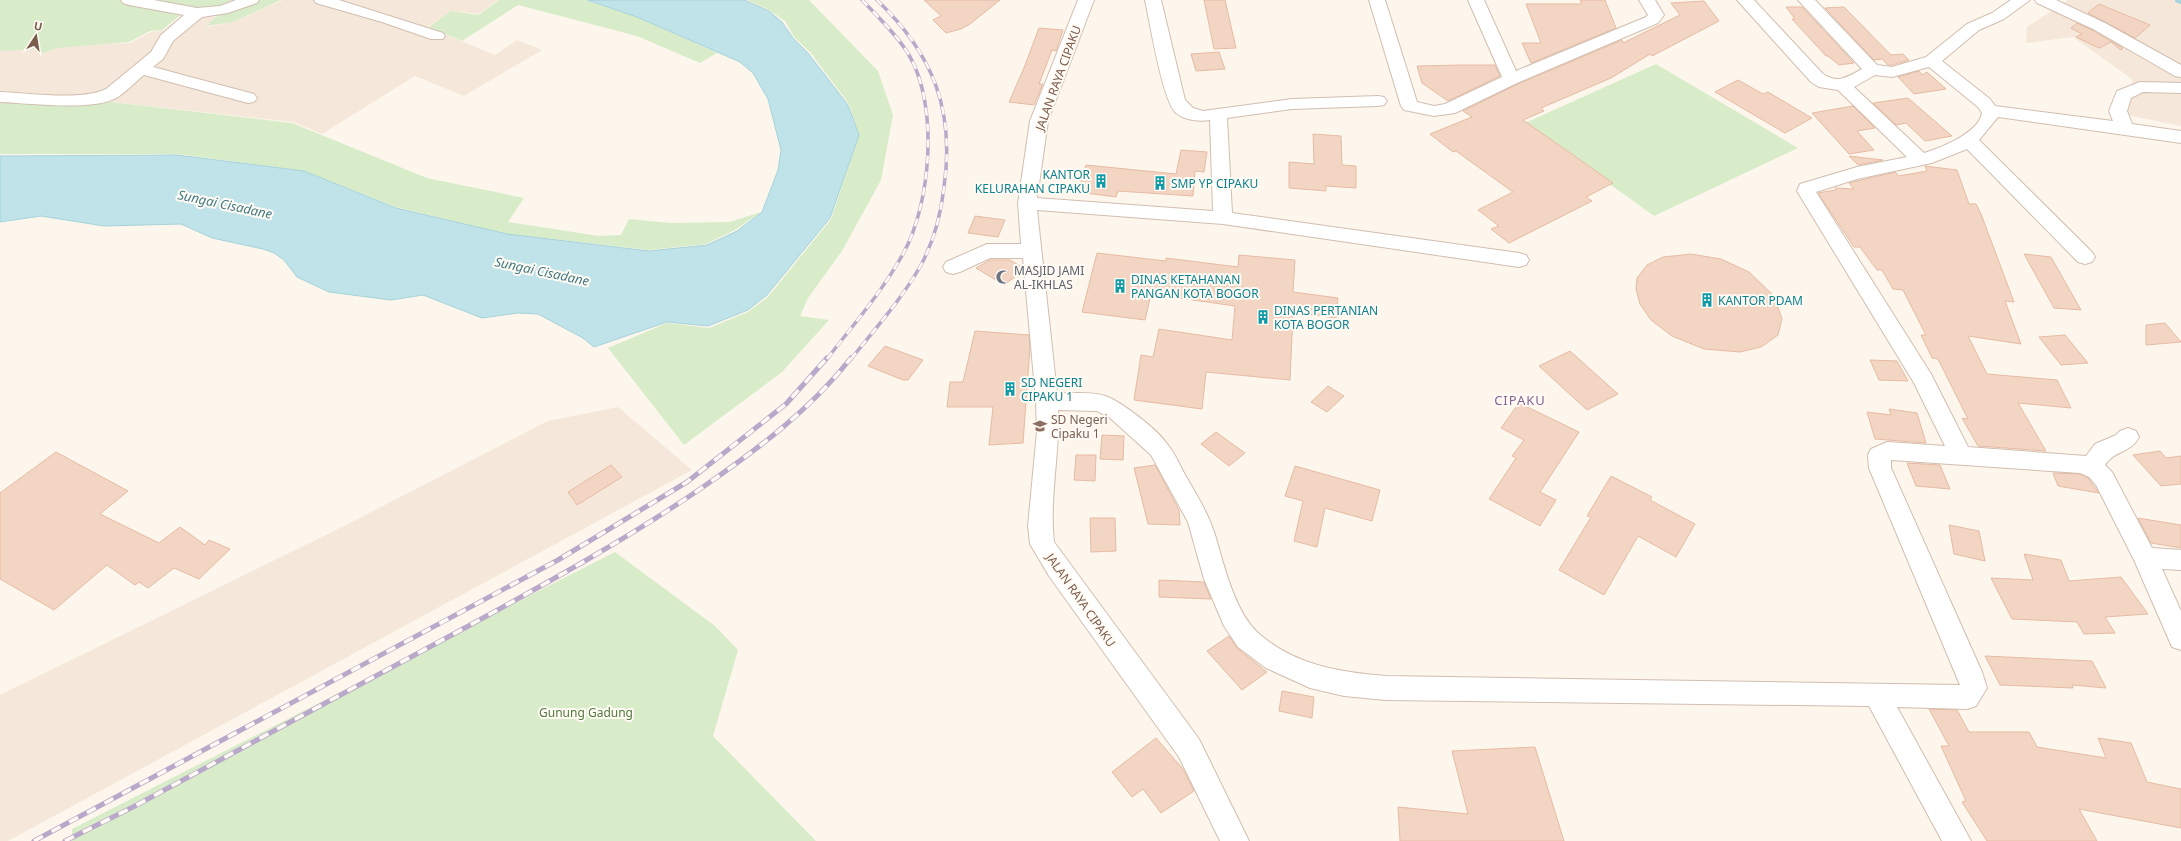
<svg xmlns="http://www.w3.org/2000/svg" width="2181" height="841" font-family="'Noto Sans',sans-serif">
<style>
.residential{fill:#f5e8da}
.green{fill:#d8ecc9}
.water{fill:#bfe3e8;stroke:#a5d3da}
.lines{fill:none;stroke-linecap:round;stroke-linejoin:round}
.stream{stroke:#a5d3da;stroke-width:6}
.building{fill:#f3d5c3;stroke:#e6bba3}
.minor-casing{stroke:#d1beb0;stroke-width:2}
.minor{fill:#fff;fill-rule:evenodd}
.rail-far1-casing{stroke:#b9a8c9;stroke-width:3.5}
.rail-casing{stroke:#b9a8c9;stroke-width:5}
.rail-far1{stroke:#fffaf3;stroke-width:2.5;stroke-dasharray:8;stroke-linecap:butt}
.rail{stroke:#fffaf3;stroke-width:3.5;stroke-dasharray:10;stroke-linecap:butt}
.labels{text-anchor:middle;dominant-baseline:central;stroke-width:4;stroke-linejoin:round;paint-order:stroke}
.street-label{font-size:12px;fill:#7a5c4d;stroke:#fffaf3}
.culture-label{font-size:12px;fill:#0d838f;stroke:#fffaf3;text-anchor:start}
.worship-label{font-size:12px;fill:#5b616d;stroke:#fffaf3;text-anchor:start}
.education-label{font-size:12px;fill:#785e54;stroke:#fffaf3;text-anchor:start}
.park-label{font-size:12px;fill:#537a41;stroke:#fffaf3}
.water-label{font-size:13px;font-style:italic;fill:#437c86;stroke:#fffaf3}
.neighbourhood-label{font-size:13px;letter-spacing:1px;fill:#846695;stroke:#fffaf3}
</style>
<rect width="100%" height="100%" fill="#fdf6ec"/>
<path class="residential" d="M283,0H498L478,14L451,11L428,27L495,55L517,40L542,50L464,96L415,76L322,134L293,122L85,99L0,103V51L52,45L130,43L151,32L164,30L184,14L216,17L206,27L233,22Z
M2068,0H2181V126L2117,113L2135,92L2132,79L2073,37L2026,43L2027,27Z
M618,407L692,470L8,841H0V695L346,525L548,421Z"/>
<path class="green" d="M0,0H281L233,22L206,26L217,16L183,13L162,30L150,31L129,42L57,48L43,53L36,51V49L0,51Z
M499,0H585L637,17L717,53L700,63L637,36L518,5L462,41L429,27L451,11L478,15Z
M747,0H809L878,71L893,115L881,180L842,251L808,298L800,316L829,320L782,372L684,445L608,348L667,323L709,328L748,312L768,297L831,219L859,135L849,104L810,52L794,37L785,21L769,10Z
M1656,64L1798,148L1654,216L1525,123Z
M85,99L292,123L427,178L524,198L508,222L599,236L621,235L629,219L671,223L730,222L761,212L735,230L706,244L649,250L507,234L396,207L305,171L178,154H0V103Z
M615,552L715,626L738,650L713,736L816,841H72V829Z"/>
<path class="water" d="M587,0H744L769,11L782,22L793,38L808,53L848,105L859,135L830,218L767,295L748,310L708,326L667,322L594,347L583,338L538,314L518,313L482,318L423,295L391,300L329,292L297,277L284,260L274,253L263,249L212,238L181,224L104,226L41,216L0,222V156L177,155L304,171L396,208L507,234L649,251L707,245L737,231L762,212L778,170L781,150L768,99L753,73L740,62L637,17Z"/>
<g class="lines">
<path class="stream" d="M2178,0L2181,1"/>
</g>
<path class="building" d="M924,0H1000L970,24L961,29L946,33L933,20L941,16Z
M1204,0H1225L1236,48L1214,49Z
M1580,0H1605L1616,28L1531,63L1522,43H1541L1526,4H1582Z
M1704,1L1719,21L1652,56L1650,54L1611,78L1541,108L1544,111L1523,120L1613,183L1586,197L1592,201L1509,243L1491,229L1499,226L1478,210L1513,192L1456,151L1453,152L1430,134L1472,117L1463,111L1518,84L1622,40L1623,43L1680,15L1671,3Z
M2099,4L2150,25L2135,38L2088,13Z
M1786,7H1802L1854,63L1839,65L1828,56H1826L1792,19H1795Z
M1844,7L1891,55L1903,54L1909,60L1892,65H1888L1882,59L1874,60L1825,8Z
M2077,23L2092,30L2123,48L2121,50L2111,42L2099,48L2076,37L2082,34L2071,28Z
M1039,28L1063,30L1056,51L1052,50L1039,84H1043L1034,105L1009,102L1024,68Z
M1219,52L1225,69L1196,71L1191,54Z
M1462,65H1495L1500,76L1448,101L1422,83L1417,66Z
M1919,71L1922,75L1927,72L1946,89L1914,94L1898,77Z
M1738,80L1763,94L1768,92L1812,118L1785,133L1715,92Z
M1908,98L1952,136L1925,141L1906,123L1896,125L1873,103Z
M1853,106L1875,128L1857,131L1874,150L1849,154L1812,113Z
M1313,134L1341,136L1342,165L1356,166V188L1326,186V191L1289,188V162L1314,164Z
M1181,150L1207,152L1204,172L1195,171L1193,196L1118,191L1116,197L1078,192L1086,165L1176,174Z
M1849,156L1883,160L1858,165Z
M1925,166L1957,170L1969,204H1976L1981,214L2014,302L2005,301L2021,344L1968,336L1987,374L2057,380L2071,408L2018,403L2046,451L1978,446L1962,418L1968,419L1938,359L1932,358L1921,335H1926L1903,290L1893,289L1882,270H1877L1860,247H1854L1818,193L1836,190L1835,188L1854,189L1849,183L1895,172L1899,176L1927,171Z
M975,216L1005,220L998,237L968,233Z
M1097,253L1166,261V258L1238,267L1239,255L1295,260L1293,292L1338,298L1336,318L1293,312L1290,380L1206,372L1202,409L1134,400L1141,355L1153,357L1159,329L1232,340L1235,306L1151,294L1145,320L1082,312Z
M1691,254L1721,259L1749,272L1774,296L1782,319L1778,335L1761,347L1740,352L1704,349L1672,336L1651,320L1640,304L1636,289L1637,278L1647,265L1663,257Z
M2024,254L2051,257L2081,310L2054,308Z
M990,260H1010L1022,267L1023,271L1004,285L976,268Z
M2165,323L2181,342L2146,345V325Z
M975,331L1029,335L1030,347L1023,443L989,445L993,407H947L950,382H963Z
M2065,335L2088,363L2061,365L2039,337Z
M885,346L923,360L908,380H903L868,366Z
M1570,351L1618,394L1587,410L1539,366Z
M1870,360L1897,361L1908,381L1879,380Z
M1328,386L1344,396L1327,412L1311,402Z
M1519,403L1579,432L1540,492L1556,500L1540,526L1489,499L1516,458L1512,456L1524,440L1501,428Z
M1889,409L1917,413L1926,443L1875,439L1867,412L1891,415Z
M1216,432L1245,453L1229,466L1201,444Z
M1102,435L1124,436L1123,460L1100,459Z
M2160,451L2166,458L2181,456V484L2161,486L2133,455Z
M56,452L128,491L100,514L159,543L180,527L205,545L209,540L230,549L199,579L174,568L148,588L139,582L135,585L107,565L54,610L0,579V493Z
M1076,455H1096L1095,481L1074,480Z
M1907,463L1940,465L1950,489L1916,486Z
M611,465L622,477L577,505L568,492Z
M1155,465L1179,510L1180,525L1148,524L1134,468Z
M1295,466L1380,490L1372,521L1325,508L1317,547L1294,541L1303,501L1285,496Z
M2053,473L2080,474L2088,478L2099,493L2058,486Z
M1611,476L1652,497L1650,500L1695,524L1676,557L1638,536L1604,595L1559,570L1591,517L1587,516Z
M1090,518H1115L1116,551L1091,552Z
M2138,518L2181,525V548L2151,543Z
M1949,525L1979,531L1985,561L1954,554Z
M2024,554L2061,560L2069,581L2121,577L2148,614L2105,617L2115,633L2084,634L2077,622L2012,619L1991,578L2033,580Z
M1159,580L1204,582L1211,599L1159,597Z
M1229,636L1237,648L1267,672L1242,690L1207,651Z
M1985,656L2092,661L2106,688L2072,685L2073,688L2000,685Z
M1282,691L1314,697L1312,718L1279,711Z
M1929,709L1957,710L1969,732H2029L2037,747L2106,758L2098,738L2131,743L2147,782L2181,789V828L2079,809L2097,841H1987L1962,802L1966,801L1941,746H1949Z
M1156,738L1183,769L1194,791L1161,813L1143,789L1132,797L1112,772Z
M1535,747L1564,841H1400L1398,807L1468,814L1452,751Z"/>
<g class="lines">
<defs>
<path id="minor" d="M121,0H154L197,8L220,6L236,0H259L257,3L228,13L202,17L173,41L163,59L153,67L254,94L257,98L254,102L248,103L144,75C135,82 127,91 118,97C94,112 29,103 0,102V92C28,93 81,101 106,89L151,52L161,35L184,15L129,5L123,3Z
M314,0H339L443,33L445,36L443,39H431L382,22L316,3Z
M1078,0H1094L1048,121L1037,198L1213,211L1210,120C1199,122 1183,120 1175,112C1162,97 1150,23 1145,0H1161L1185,100L1193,108L1203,111L1292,99L1378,96L1384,97L1387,101L1384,105L1378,106L1292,109L1227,118L1232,213L1519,253L1526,255L1529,260L1526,265L1519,267L1223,224L1037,210L1057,393C1073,394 1093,391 1108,397C1124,404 1158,430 1167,444C1174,452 1179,463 1184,473C1196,494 1209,514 1216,538C1224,566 1235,611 1257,632C1293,665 1339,672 1386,676L1960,685L1869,468L1868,455L1871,449L1887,442L1945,446L1914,383L1797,191L1800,184L1857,167L1907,157L1838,90L1819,87L1811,82L1737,0H1754L1823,74C1838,84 1847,77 1862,69L1798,0H1815L1877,65L1892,67L1926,57L1967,24L1992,13L2011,0H2030L2004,19L1979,30L1942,61L1990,99L1995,106L2113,121L2109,111L2117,91L2140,82L2181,83V93L2143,92L2131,98L2127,111L2132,124L2181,131V143L1998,117L1979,140L2092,252L2095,257L2092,262L2085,264L2078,262L1967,149L1932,163L1857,179L1816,192L1931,374L1968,447L2086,456L2095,444L2116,435L2120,431L2128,428L2136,431L2139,437C2130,454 2116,449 2105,465L2112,472L2152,548L2181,550V570L2162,569L2181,611V650L2172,647L2134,560L2096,485L2089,477L2080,473L1891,460V468L1982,672L1987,688L1976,706L1967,709L1897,707L1971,841H1942L1869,706L1386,700L1344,696L1310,688L1266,668L1238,647L1224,626L1204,579L1188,522L1151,455L1109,417L1097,411L1058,410C1060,454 1049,498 1054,542L1199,739L1249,841H1220L1179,757L1049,576L1030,544L1028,526L1037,431L1036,401L1023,258H990L960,272L953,274L946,272L943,267L946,262L987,244H1021L1018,203L1030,121ZM1929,67L1978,107L1982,113C1979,133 1940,148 1924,153L1854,87L1875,75L1892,77Z
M1369,0H1385L1417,102L1434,106L1445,104L1502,77L1468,0H1484L1516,71L1646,17L1648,15L1639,0H1655L1664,15L1658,23L1517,83L1455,113L1434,116L1404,110L1401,106Z
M2035,0H2056L2105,23L2181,65V77L2175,76L2093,29L2037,3Z"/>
</defs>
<use href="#minor" class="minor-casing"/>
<use href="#minor" class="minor"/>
<defs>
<path id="rail-far1" d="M827,359C853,325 882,292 903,254C931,204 939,106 909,55C897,35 878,17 862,0
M851,359C875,329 902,299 921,265C934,241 941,214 944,187C955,110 933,54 877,0"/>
<path id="rail" d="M34,841L558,560L687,482L786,404L827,358
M65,841L133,807C242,748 351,689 461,630C543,585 626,540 703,487C758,449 810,410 851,358"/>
</defs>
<use href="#rail-far1" class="rail-far1-casing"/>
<use href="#rail" class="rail-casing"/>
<use href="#rail-far1" class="rail-far1"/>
<use href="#rail" class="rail"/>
</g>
<defs>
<symbol id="building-bare" viewBox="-9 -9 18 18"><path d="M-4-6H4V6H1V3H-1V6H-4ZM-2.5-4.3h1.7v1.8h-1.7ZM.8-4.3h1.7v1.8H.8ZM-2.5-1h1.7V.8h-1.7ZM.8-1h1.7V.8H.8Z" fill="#0f9aa8" stroke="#fffaf3" stroke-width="2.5" paint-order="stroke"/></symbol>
<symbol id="mosque-bare" viewBox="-9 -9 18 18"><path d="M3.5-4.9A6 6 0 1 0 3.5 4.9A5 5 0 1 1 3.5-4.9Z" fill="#6b7280" stroke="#fffaf3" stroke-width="2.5" paint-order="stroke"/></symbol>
<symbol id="school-bare" viewBox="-9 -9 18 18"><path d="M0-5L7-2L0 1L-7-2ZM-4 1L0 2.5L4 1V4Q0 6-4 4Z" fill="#8d6e63" stroke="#fffaf3" stroke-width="2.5" paint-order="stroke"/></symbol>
</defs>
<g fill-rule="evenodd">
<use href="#building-bare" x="1091" y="171" width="20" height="20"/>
<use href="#building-bare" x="1150" y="173" width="20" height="20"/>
<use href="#mosque-bare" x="993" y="267" width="20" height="20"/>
<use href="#building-bare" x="1110" y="276" width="20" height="20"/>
<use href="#building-bare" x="1697" y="290" width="20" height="20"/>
<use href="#building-bare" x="1253" y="307" width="20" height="20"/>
<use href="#building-bare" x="1000" y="379" width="20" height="20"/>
<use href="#school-bare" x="1030" y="416" width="20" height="20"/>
</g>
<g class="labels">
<g class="street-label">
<text transform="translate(1058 78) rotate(-70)">JALAN RAYA CIPAKU</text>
<text transform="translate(1081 600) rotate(55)">JALAN RAYA CIPAKU</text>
</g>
<g class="culture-label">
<text x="1090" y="174" text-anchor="end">KANTOR<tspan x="1090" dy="14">KELURAHAN CIPAKU</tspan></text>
<text x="1171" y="183">SMP YP CIPAKU</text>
<text x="1131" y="279">DINAS KETAHANAN<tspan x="1131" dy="14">PANGAN KOTA BOGOR</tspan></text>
<text x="1718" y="300">KANTOR PDAM</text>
<text x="1274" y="310">DINAS PERTANIAN<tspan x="1274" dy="14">KOTA BOGOR</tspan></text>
<text x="1021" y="382">SD NEGERI<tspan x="1021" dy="14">CIPAKU 1</tspan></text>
</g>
<g class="worship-label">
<text x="1014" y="270">MASJID JAMI<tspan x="1014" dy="14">AL-IKHLAS</tspan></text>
</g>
<g class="education-label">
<text x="1051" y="419">SD Negeri<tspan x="1051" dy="14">Cipaku 1</tspan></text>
</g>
<g class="park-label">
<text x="586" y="712">Gunung Gadung</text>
</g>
<g class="water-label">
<text transform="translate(225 204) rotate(12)">Sungai Cisadane</text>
<text transform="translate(542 271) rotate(12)">Sungai Cisadane</text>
</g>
<g class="neighbourhood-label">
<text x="1520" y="400">CIPAKU</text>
</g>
</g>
<g transform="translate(36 36) rotate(12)" stroke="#fffaf3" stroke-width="3" paint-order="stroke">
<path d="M0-3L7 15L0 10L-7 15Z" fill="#7a5c4d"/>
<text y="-6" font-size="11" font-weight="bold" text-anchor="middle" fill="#7a5c4d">U</text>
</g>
</svg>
